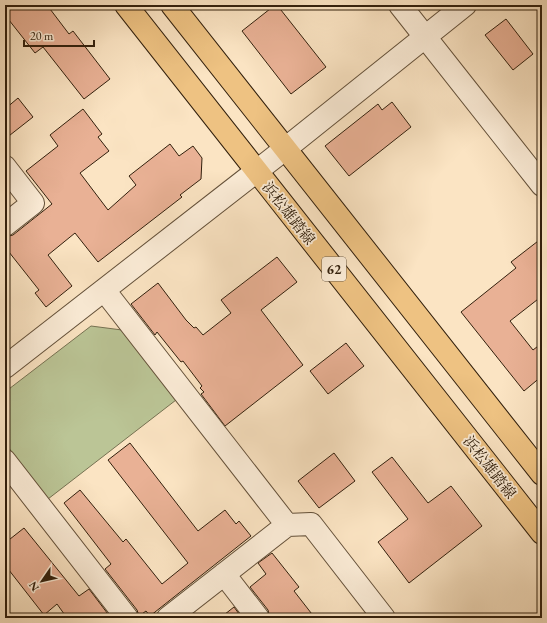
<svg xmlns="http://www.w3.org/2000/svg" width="547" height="623" font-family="'EB Garamond','Noto Serif JP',serif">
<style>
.green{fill:#bbc596;stroke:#767252}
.building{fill:#e9b195;stroke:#32200d}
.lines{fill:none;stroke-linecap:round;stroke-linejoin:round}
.minor-casing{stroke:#64513a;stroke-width:24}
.major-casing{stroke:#32200d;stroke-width:24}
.minor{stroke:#fcedd8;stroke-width:22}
.major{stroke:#eec282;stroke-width:22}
.labels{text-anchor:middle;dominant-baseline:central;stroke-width:3.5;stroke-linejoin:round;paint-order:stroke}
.shield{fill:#fcedd8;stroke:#6f5e4a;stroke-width:1}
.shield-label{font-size:14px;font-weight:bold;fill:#32200d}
.street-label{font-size:15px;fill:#32200d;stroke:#fcedd8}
</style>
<rect width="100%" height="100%" fill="#fbe4c3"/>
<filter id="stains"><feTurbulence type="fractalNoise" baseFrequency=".005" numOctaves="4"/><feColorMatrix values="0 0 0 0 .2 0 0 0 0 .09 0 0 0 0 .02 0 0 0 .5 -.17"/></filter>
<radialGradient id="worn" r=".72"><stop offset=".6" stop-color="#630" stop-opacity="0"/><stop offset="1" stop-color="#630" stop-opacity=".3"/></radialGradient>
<path class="green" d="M91,326L122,330L176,400L48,499L5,443V392Z"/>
<path class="building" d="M5,5H47L69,34L73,31L110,79L84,99L43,47L35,53L5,15Z
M275,5H277L326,67L291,94L242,31Z
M506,19L533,54L513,70L485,35Z
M18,98L33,117L5,139V109Z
M392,102L411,127L349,176L325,146L378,104L382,110Z
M83,109L102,134L98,137L109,151L80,173L108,210L136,185L129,176L170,144L179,156L193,146L202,158L201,179L180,195L182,197L98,262L75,233L48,255L72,286L46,307L35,293L39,290L5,247V237L13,235L52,204L26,171L58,146L50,135Z
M542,238V296L510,321L533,350L542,343V376L524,391L461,312L516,268L511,262Z
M277,257L297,282L261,310L303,365L225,426L201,394L204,392L200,388L202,386L183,361L181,362L157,332L155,335L131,304L158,283L186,320L194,328L196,327L203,335L231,313L221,300Z
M346,343L364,366L328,394L310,371Z
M130,443L198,531L225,510L236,524L239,521L251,536L150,616L146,611L139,616L137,610L105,569L111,564L64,503L80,490L123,542L126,539L162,584L188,563L108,460Z
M334,453L355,481L319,508L298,481Z
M392,457L428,503L451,486L482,526L409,583L378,542L408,519L372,472Z
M24,528L79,596L89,589L111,618H67L57,604L44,615L5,565V543Z
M272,553L299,587L294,591L315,618H270L268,610L250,587L266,574L258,563Z
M234,607L242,618H220Z"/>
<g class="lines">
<defs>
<path id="minor" d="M400,5L542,185
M5,167L33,203L5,225
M104,290L287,525
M5,367L285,149L465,5
M5,461L127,618
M224,574L258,618
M168,618L287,525L311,524L384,618"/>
<path id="major" d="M126,5L542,533
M172,5L542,474"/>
</defs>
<use href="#minor" class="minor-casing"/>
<use href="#major" class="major-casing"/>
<use href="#minor" class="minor"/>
<use href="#major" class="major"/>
</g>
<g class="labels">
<rect class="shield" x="322" y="257" width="24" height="24" rx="3"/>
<g class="shield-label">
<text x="334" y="269">62</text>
</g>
<g class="street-label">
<text transform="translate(289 213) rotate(52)">浜松雄踏線</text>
<text transform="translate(490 467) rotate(52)">浜松雄踏線</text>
</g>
</g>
<rect width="547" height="623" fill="none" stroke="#fbe4c3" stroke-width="20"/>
<rect x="6" y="6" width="535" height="611" fill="none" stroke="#32200d" stroke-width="2"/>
<rect x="10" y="10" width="527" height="603" fill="none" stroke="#32200d"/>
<g transform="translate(42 581) rotate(236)" stroke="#fcedd8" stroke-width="3" paint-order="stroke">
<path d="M0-3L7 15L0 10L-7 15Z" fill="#32200d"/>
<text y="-6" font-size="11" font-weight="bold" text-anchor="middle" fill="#32200d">N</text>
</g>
<path d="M24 40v6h70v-6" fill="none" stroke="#32200d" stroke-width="2"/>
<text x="30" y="40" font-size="12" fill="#32200d" stroke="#fcedd8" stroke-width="3" paint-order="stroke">20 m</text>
<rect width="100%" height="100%" filter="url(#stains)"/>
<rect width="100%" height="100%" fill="url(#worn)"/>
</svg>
